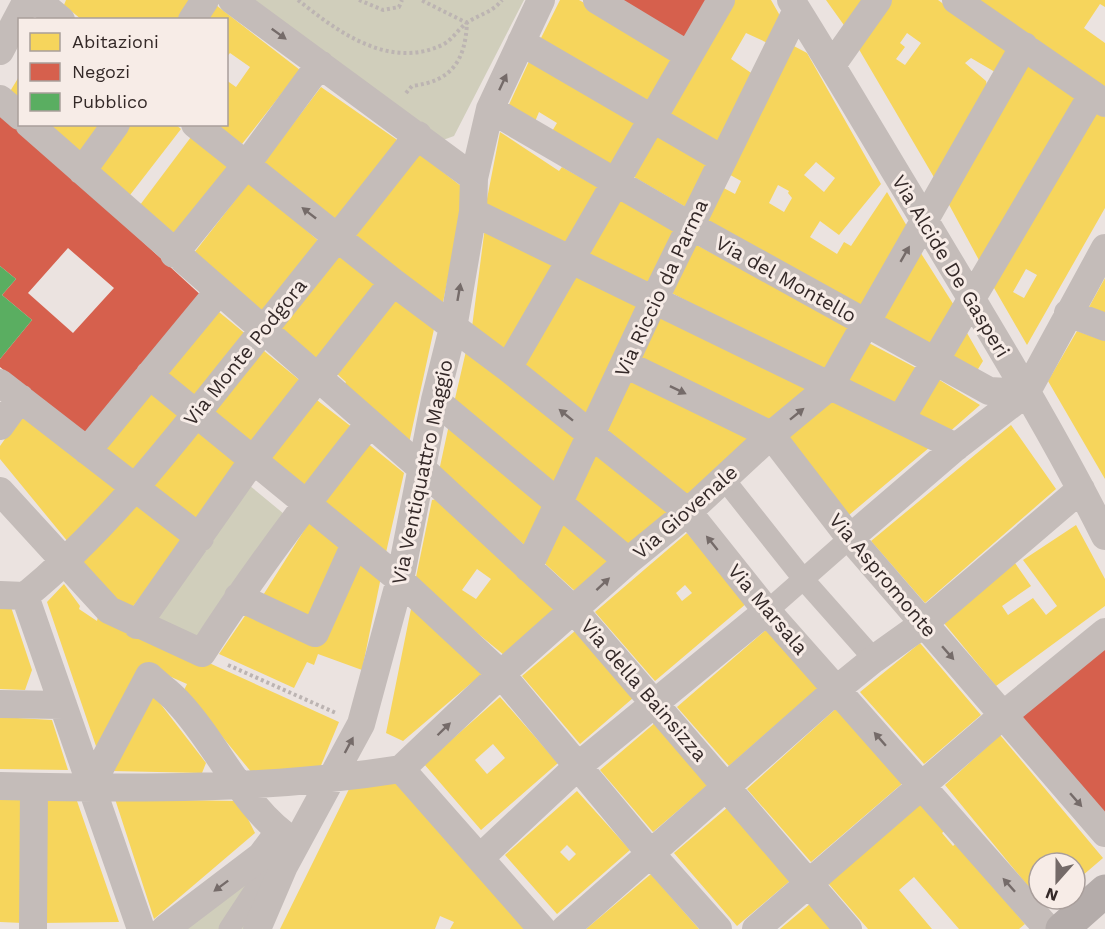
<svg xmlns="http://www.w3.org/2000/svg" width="1105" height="929" font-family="'Work Sans',sans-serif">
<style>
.green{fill:#d0cebb}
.homes{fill:#f6d55c;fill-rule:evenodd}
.shops{fill:#d6604d;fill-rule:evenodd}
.public{fill:#5aae61}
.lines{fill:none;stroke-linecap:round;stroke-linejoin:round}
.path{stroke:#bcb4b2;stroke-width:4;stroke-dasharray:3 3;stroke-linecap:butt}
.pedestrian{stroke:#c4bcb9;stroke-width:21}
.minor{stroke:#c4bcb9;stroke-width:28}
.secondary{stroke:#b4acaa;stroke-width:33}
.oneway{fill:#756b69}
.labels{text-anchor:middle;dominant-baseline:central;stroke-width:6;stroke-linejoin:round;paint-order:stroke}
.street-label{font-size:20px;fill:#342928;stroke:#f7ece7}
</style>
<rect width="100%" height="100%" fill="#ebe3e0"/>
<path class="green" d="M254,0H524L454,136L443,140Z
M249,485L284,514L195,642L155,622Z
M267,859L251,929H185Z"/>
<path class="homes" d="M66,0H195L181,20H82L64,5Z
M560,0H579L679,57L651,107L539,42Z
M732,0H771L783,21L772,45L746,33L731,59L757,77L721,147L663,115Z
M826,0H867L846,28Z
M888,0H938L1009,52L995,72L971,58L965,63L986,81L988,90L935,179L857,46ZM907,33L921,43L905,65L896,59L905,47L900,43Z
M972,0H1105V7L1100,4L1084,28L1105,43V93Z
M216,5L300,70L242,144L216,124H226V80L236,87L250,67L230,53L226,58V20H205Z
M790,44L807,53L881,184L839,235L820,221L810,237L837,254L844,242L851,246L887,192L908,228L865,310L703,221L718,185L735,194L741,181L725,172ZM816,162L835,178L824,192L804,175ZM778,185L789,191L788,193L792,198L784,212L769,203Z
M530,59L641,124L617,170L551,133L557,123L539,112L534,124L507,109Z
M1025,61L1079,100L980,262L946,199Z
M20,75V102L9,93Z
M321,87L403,144L340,223L264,162Z
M1093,109L1105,117V208L1027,345L990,281ZM1026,269L1037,275L1024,298L1013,292Z
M46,124H105L82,155Z
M127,124H175L181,129L130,195L97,166Z
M654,130L714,166L689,209L629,174Z
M500,132L559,171L562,167L603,190L571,248L486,204Z
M191,137L228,167L174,233L140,205Z
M416,151L466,190L442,307L353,233Z
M250,181L321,243L264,314L194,253Z
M617,198L677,233L653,287L584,253Z
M485,227L559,265L509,354L472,327Z
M693,243L854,328L828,377L668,291Z
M917,247L957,310L936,347L879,319Z
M335,251L376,284L317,362L277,325Z
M572,271L643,307L589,420L519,365Z
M1105,278V313L1089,307Z
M392,295L434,329L409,443L344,385L346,382L336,373Z
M213,307L248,336L194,401L160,372Z
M660,313L813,391L773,424L637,358Z
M963,326L983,361L975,374L946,355Z
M1077,331L1105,341V479L1048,381Z
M867,342L920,370L898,409L846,382Z
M258,346L303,383L251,448L206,411Z
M466,351L582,443L559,494L454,403Z
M631,372L758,437L687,496L604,427Z
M933,376L980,405L947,434L909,415Z
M148,385L182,414L132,474L98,448Z
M313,397L353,428L306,490L265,459Z
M831,397L930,447L849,515L784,436Z
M24,412L119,490L73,548L0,459V446Z
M450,420L552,503L529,549L439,471Z
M195,424L243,461L194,525L143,485Z
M1011,425L1056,489L925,603L871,541Z
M366,442L404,473L385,557L318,506Z
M591,452L674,512L628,548L568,500Z
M133,499L185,539L128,613L81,560Z
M437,499L555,610L504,655L415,582L432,500ZM477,569L491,579L476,599L462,590Z
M563,515L614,558L576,592L541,560Z
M310,521L348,548L312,624L260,600Z
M1076,525L1105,579V606L996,686L944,623L1015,563L1031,586L1002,606L1008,615L1033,598L1046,615L1057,606L1023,560Z
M687,533L747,603L655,681L595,612ZM685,585L692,593L682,601L676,593Z
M356,557L381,577L362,670L318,654L314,665L307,662L294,688L219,654L249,610L322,641Z
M64,584L80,606L79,609L97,621L99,613L339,722L317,775L252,773L184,690L187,684L144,665L98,752L47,602Z
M413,599L482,674L403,741L386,733Z
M0,607H11L32,670L25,690L0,689Z
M767,629L818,688L729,766L677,707Z
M575,631L633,698L580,744L522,676Z
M920,643L981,715L924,764L860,692Z
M149,689L206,763L202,773L113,771Z
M500,697L558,763L481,830L424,764ZM493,744L505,758L487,774L475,760Z
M841,704L904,782L811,862L747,789Z
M0,717L52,720L68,770L0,769Z
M656,722L709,784L653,832L600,770Z
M1000,735L1103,858L1075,882V863H1039V899H1056L1046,908L945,785Z
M400,782L528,929H450L454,922L440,916L435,929H280L351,785Z
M577,791L630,850L557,914L505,855ZM567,845L576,854L569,861L560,852Z
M0,799H25L23,923L0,922Z
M115,799L239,801L255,833L154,919Z
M44,800L77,801L119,922L41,923Z
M921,803L945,830L942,833L953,846L956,843L1025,924L1019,929H959L914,877L899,890L932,929H868L828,883Z
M728,807L791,880L737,926L674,853Z
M651,874L699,929H586Z
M811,903L834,929H780Z"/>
<path class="shops" d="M617,0H712L688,41Z
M0,111L204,298L88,439L0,367V359L32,320L2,295L16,279L0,266ZM68,248L114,288L73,333L28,293Z
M1105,648V815L1021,718Z"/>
<path class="public" d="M0,266L16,279L2,295L32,320L0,359Z"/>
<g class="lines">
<path class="path" d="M298,0C338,32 390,71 444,44C453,39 459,28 468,22C480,14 493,12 502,0
M359,0L383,10L399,7L402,0
M406,93L412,86C452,81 465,61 467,23L421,0
M228,665L336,713"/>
<path class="pedestrian" d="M724,479L804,580L874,659
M767,611L850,538
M229,929L273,862"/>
<path class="minor" d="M37,0L61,20
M232,0L474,178
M597,0L688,55
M791,0C837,73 880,147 925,221C987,325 1051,428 1105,536
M956,0L1105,103
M192,20L205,0
M521,42L722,159
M0,51L27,0
M832,65L878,0
M0,99L20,116
M490,109L691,226L989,391L1026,393
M29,124L421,468L574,610L848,929
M195,124L393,282L508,368L688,512L767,611L1048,929
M82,171L116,124
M473,212L956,447
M174,254L246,165L320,64
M1068,313L1105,327
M625,364L771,435L850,538L1105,833
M508,368L721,0
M149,375L400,580L501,674L651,854L718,929
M0,383L200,538
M435,400L628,561
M900,420L1092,95
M0,426L20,398
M87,451L218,292
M0,491L109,610L202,653C253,573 310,498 369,424
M850,538L956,447L1026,393L1105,248
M528,568L654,300L797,10
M0,595L25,596
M238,597L315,633L355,544
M137,625L253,460L393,282
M0,704L63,705
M401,769L501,674L628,561L688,512L771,435L830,386L1024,46
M401,769L542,929
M0,786C134,789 269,790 401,769
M90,787L149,676C158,685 169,692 177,701C219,745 243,810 296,843
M481,857L578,766L767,611
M33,929L34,787
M141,929L25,596C106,530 171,445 236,364C297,288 358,212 418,135
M165,929L261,856L279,832
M257,929L284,866L361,724L400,580L435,400L453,328L473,212L474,178L490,109L541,0
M565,929L837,689L874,659L923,624L1081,489
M756,929L1002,716L1105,632"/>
<path class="secondary" d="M1062,929L1105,891"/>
</g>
<defs><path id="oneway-solid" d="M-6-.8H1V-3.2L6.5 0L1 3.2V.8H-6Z" transform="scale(1.5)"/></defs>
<g class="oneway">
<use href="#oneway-solid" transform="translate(279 34) rotate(36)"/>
<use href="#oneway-solid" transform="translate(503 82) rotate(-65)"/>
<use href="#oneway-solid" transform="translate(309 213) rotate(-142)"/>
<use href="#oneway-solid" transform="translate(905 254) rotate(-60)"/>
<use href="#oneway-solid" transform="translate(459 292) rotate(-80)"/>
<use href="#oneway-solid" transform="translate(678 390) rotate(26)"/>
<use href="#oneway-solid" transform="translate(797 414) rotate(-39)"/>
<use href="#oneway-solid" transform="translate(566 415) rotate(-141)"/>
<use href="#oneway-solid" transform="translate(712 543) rotate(-129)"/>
<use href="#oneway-solid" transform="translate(603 584) rotate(-43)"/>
<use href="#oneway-solid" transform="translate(948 653) rotate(49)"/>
<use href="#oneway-solid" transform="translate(444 729) rotate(-44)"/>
<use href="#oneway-solid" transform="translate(880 739) rotate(-131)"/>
<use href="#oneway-solid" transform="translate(349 745) rotate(-62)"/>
<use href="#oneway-solid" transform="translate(1076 800) rotate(49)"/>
<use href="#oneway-solid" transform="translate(1009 885) rotate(-132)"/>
<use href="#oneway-solid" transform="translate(221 886) rotate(143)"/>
</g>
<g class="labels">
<g class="street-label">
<text transform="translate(951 266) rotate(59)">Via Alcide De Gasperi</text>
<text transform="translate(786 279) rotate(29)">Via del Montello</text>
<text transform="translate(661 288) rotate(-65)">Via Riccio da Parma</text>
<text transform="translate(245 352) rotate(-51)">Via Monte Podgora</text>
<text transform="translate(422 472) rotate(-78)">Via Ventiquattro Maggio</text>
<text transform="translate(685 512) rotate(-41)">Via Giovenale</text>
<text transform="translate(883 575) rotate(50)">Via Aspromonte</text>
<text transform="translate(768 609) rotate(50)">Via Marsala</text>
<text transform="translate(644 690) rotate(49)">Via della Bainsizza</text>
</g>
</g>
<rect x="18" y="18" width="210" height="108" fill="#f7ece7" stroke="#a99e9b" stroke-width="1.5"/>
<rect x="30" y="33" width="30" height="18" fill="#f6d55c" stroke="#a99e9b" stroke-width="1.5"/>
<text x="72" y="48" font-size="18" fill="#342928">Abitazioni</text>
<rect x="30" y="63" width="30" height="18" fill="#d6604d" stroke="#a99e9b" stroke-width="1.5"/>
<text x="72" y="78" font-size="18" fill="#342928">Negozi</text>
<rect x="30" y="93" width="30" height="18" fill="#5aae61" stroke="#a99e9b" stroke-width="1.5"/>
<text x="72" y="108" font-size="18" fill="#342928">Pubblico</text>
<g transform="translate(1057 881) rotate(201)"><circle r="28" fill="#f7ece7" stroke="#a99e9b" stroke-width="1.5"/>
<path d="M0-4.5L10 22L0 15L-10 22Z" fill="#746a68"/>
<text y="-9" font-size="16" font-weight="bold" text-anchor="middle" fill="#342928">N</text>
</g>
</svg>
